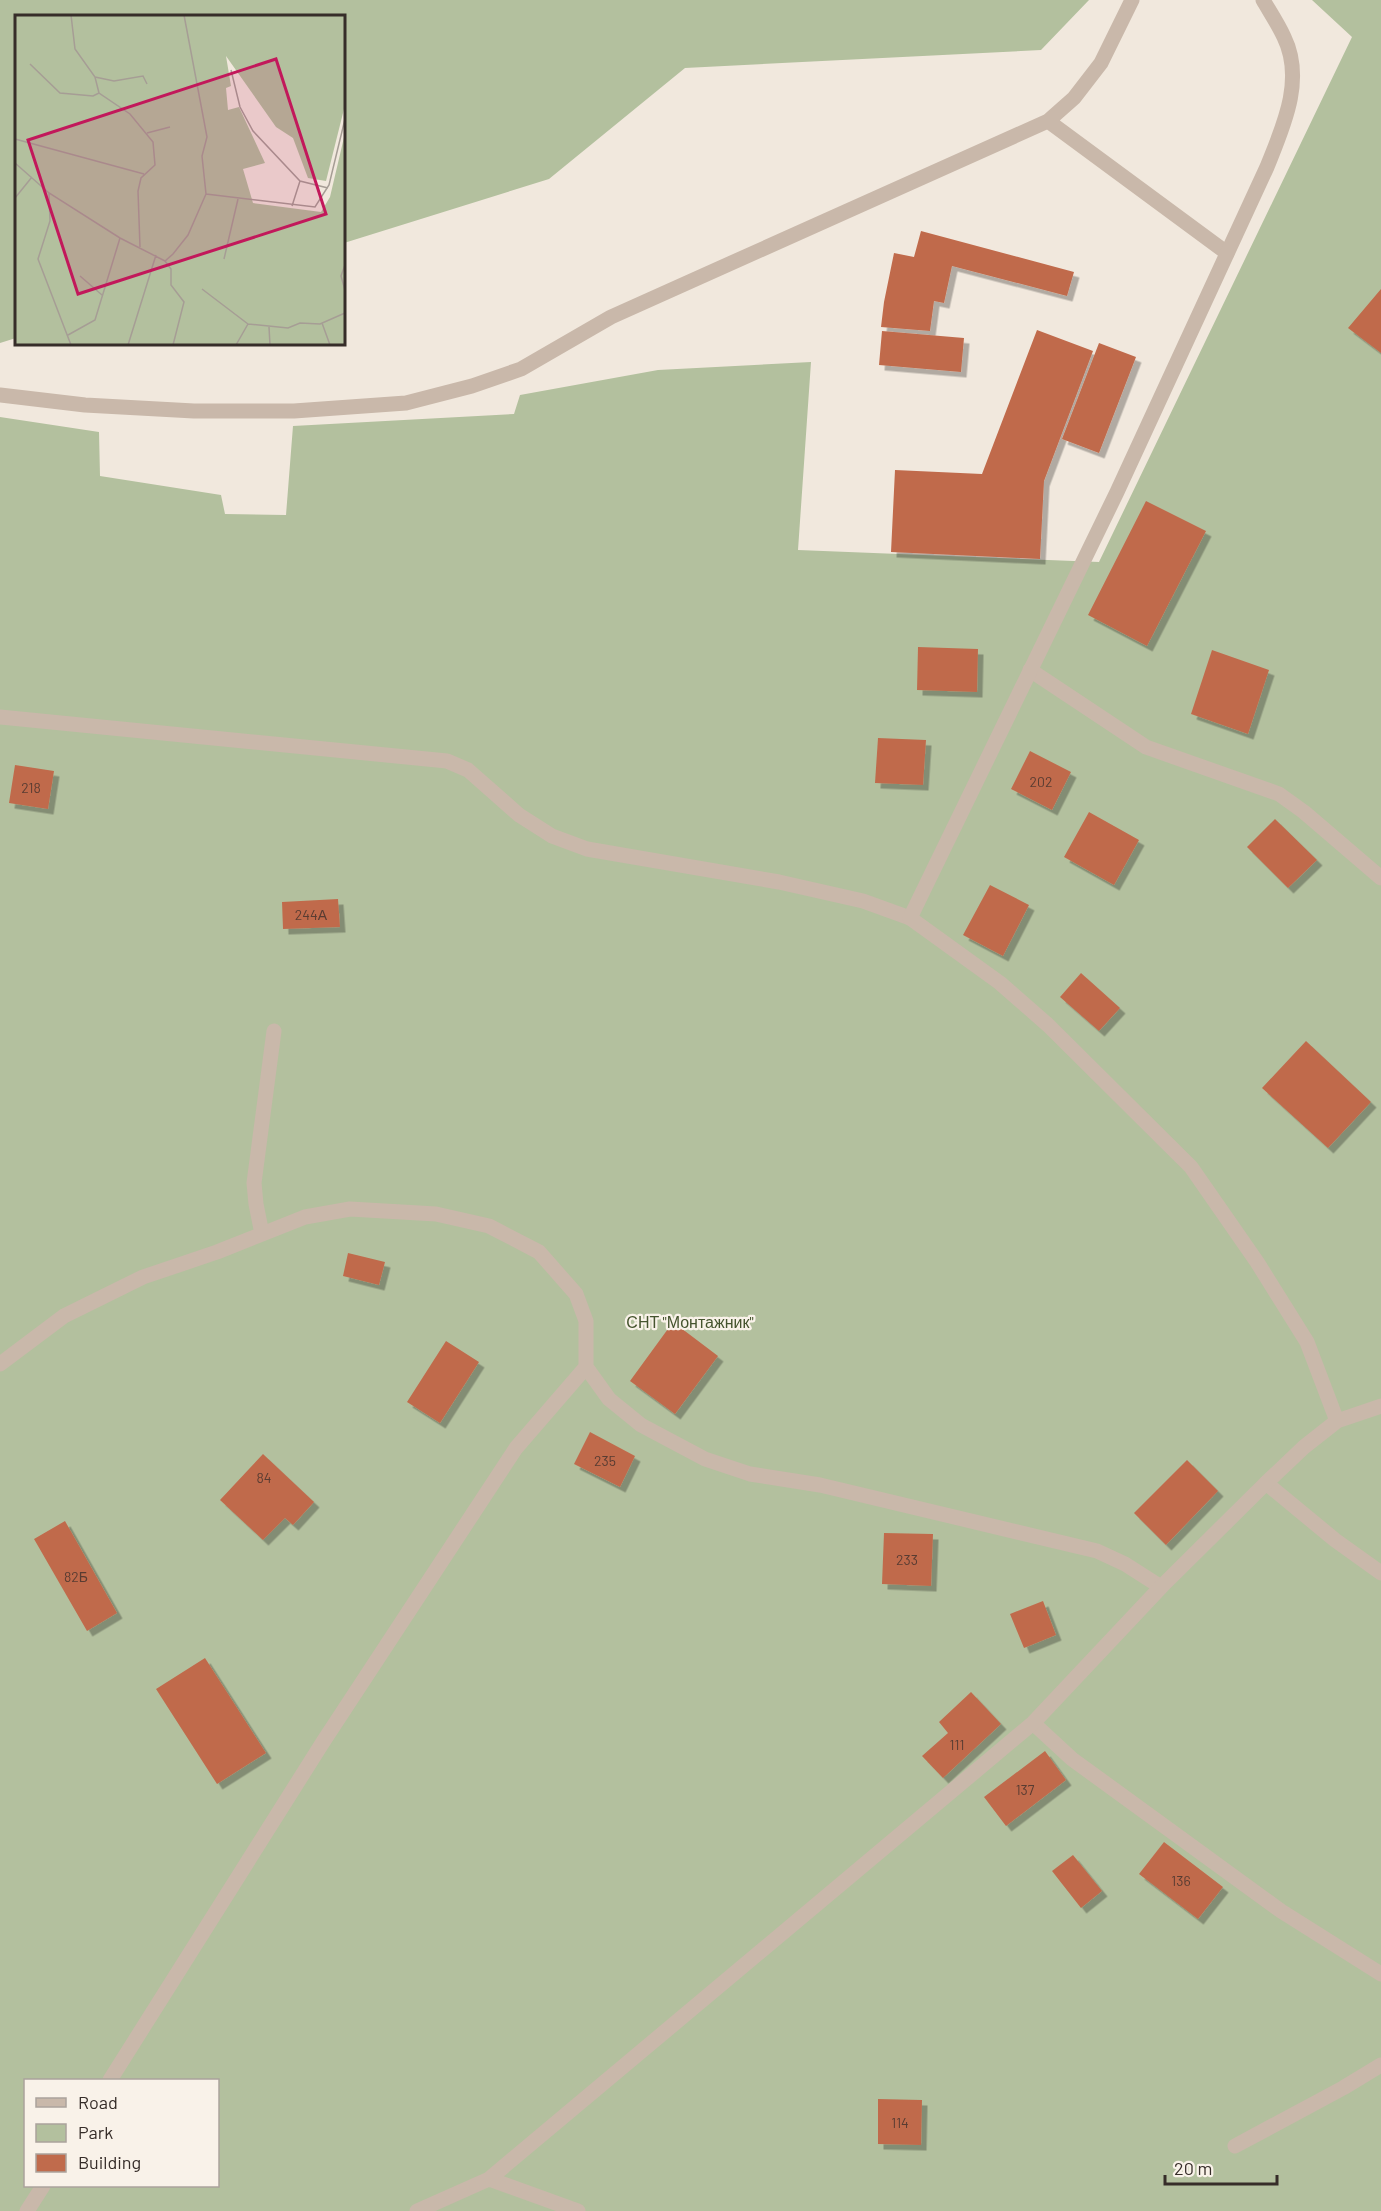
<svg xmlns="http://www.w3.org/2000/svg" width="1381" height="2211" font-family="Barlow,sans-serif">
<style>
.green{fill:#b3c09e;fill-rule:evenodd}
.building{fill:#c06b4c;filter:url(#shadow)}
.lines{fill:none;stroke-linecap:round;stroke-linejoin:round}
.service{stroke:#c9b8aa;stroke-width:15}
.minor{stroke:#c9b8aa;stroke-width:15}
.labels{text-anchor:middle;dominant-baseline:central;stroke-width:4.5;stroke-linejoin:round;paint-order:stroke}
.number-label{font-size:14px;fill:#583c32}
.park-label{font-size:16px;fill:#45542e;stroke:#f9f2e9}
.inset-road{fill:none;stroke:#a69d95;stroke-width:1.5}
.view{fill:#c2185b;fill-opacity:0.15;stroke:#c2185b;stroke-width:3}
.inset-edge{fill:none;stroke:#362d29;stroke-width:3}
</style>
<defs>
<filter id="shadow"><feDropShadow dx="5.5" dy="5.5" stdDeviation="0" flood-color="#0004"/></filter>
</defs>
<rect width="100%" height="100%" fill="#f1e8dd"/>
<path class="green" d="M0,0H1089L1041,50L685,68L549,179L344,243V16H16V338L0,343Z
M1312,0H1381V2211H0V417L99,432L100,476L221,495L225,514L286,515L293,426L514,414L520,395L658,370L811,362L798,550L1099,562L1352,37ZM26,2080H218V2186H26Z"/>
<path class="building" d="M921,231L1074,272L1067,296L952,266L944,303L934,301L930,331L881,327L884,302L894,253L914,257Z
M1381,289V353L1348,328Z
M1037,330L1093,351L1044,481L1040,559L891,552L895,470L982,474Z
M882,331L964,338L961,372L879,365Z
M1099,343L1136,357L1099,453L1062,439Z
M1146,501L1206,531L1147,646L1088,615Z
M918,647L978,649L977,692L917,690Z
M1212,650L1269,670L1248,734L1191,714Z
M878,738L926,740L923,785L875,783Z
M1030,751L1071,772L1052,810L1011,789Z
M15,765L54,771L48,809L9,803Z
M1089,812L1139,840L1114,885L1064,857Z
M1275,819L1317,860L1288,888L1247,847Z
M990,885L1029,905L1003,956L963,935Z
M338,899L340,927L283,929L282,902Z
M1081,973L1120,1008L1099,1031L1060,997Z
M1306,1041L1371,1102L1328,1148L1262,1088Z
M348,1253L385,1262L379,1285L343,1276Z
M673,1322L718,1356L675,1414L630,1381Z
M446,1341L479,1362L440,1423L407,1402Z
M590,1432L635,1456L620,1487L574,1464Z
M263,1454L314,1502L293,1525L285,1518L263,1540L220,1500Z
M1187,1460L1218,1491L1166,1545L1134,1513Z
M65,1521L117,1613L87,1631L34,1539Z
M884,1533L933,1534L931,1586L882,1584Z
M1043,1601L1056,1635L1024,1648L1010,1614Z
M205,1658L266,1753L217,1784L156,1689Z
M971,1692L1001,1724L943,1778L922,1756L948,1733L939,1722Z
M1045,1751L1066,1780L1006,1826L984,1797Z
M1164,1842L1223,1887L1198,1919L1139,1874Z
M1073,1855L1102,1891L1081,1908L1052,1871Z
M878,2099L922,2100L921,2145L878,2144Z"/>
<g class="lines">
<path class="service" d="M1048,121L1227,253
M0,395L85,405L194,411H294L406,403L472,386L521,369L611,317L1048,121L1074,98L1101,63L1132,0
M1030,670L1146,747L1279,794L1304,812L1381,878
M0,717L447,761L468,770L519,815L552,836L587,849L779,882L863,901L910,918
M262,1234L256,1204L254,1183L274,1031
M0,1364L64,1316L143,1277L217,1252L305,1217L350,1209L436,1214L489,1226L539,1252L576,1294L586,1321V1367L609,1399L641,1425L705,1459L750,1474L820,1485L1097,1551L1125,1564L1161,1587
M1266,1483L1335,1540L1381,1573
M1033,1723L1072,1759L1281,1911L1381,1974
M110,2080L323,1742L516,1448L586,1367
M1235,2146L1343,2088L1381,2065
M27,2211L43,2186"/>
<path class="minor" d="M1337,1421L1381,1406
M489,2179L578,2211
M417,2211L489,2179L1033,1723L1161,1587L1266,1483L1304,1447L1337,1421L1307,1342L1257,1262L1191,1167L1048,1025L1000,983L910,918L1117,492L1267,167C1283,127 1305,80 1284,37C1278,24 1270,12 1263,0"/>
</g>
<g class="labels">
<g class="number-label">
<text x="1041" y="781">202</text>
<text x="31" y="787">218</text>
<text x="311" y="914">244А</text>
<text x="605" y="1460">235</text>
<text x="264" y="1477">84</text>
<text x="907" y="1559">233</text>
<text x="76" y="1576">82Б</text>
<text x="957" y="1744">111</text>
<text x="1025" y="1789">137</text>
<text x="1181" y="1880">136</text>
<text x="900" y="2122">114</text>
</g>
<g class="park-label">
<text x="690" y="1321">СНТ "Монтажник"</text>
</g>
</g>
<g transform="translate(15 15)">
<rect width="330" height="330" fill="#f1e8dd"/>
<path d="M0,0H330V90L311,166L293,163L278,123L261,112L211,41L216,71L211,73L213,95L224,92L250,148L228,154L238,188L306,197L315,182L330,118V330H0Z" fill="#b3c09e"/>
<path class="inset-road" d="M56,0L60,34L80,62L84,78L115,99L138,127L140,150L126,163L123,176L125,232M15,49L45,78L78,81L84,78M216,55L225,92L238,116L285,166L313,173M80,62L99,66L128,61L132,69M132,118L155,112M0,124L129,159M0,148L34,178L105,223L150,246L158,239L173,220L191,179L187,141L192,122L169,0M34,178L35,206L23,244L56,330M191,179L300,192L314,170L330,104M0,183L17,162M277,191L285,166M209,244L223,184M150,246L156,254V270L169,287L158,330M330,250L326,261L330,275M65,261L87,280M187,274L233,309M307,308L315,330M254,312L255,330M53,320L80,305L105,223M113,330L141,240M221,330L233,309L273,313L285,308L305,309L330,298"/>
<path class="view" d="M261,44L311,199L63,279L13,125Z"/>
<rect width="330" height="330" class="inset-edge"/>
</g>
<rect x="24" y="2079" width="195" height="108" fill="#f9f2e9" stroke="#aba39c" stroke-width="1.5"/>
<rect x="36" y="2098" width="30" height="9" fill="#c9b8aa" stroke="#aba39c" stroke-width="1.5"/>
<text x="78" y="2109" font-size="18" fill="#362d29">Road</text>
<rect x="36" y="2124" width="30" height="18" fill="#b3c09e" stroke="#aba39c" stroke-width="1.5"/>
<text x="78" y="2139" font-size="18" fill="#362d29">Park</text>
<rect x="36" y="2154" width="30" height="18" fill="#c06b4c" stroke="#aba39c" stroke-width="1.5"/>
<text x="78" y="2169" font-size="18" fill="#362d29">Building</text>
<path d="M1165 2175v9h112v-9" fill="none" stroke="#362d29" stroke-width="3"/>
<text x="1174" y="2175" font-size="18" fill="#362d29" stroke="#f9f2e9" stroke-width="4.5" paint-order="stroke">20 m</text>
</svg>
